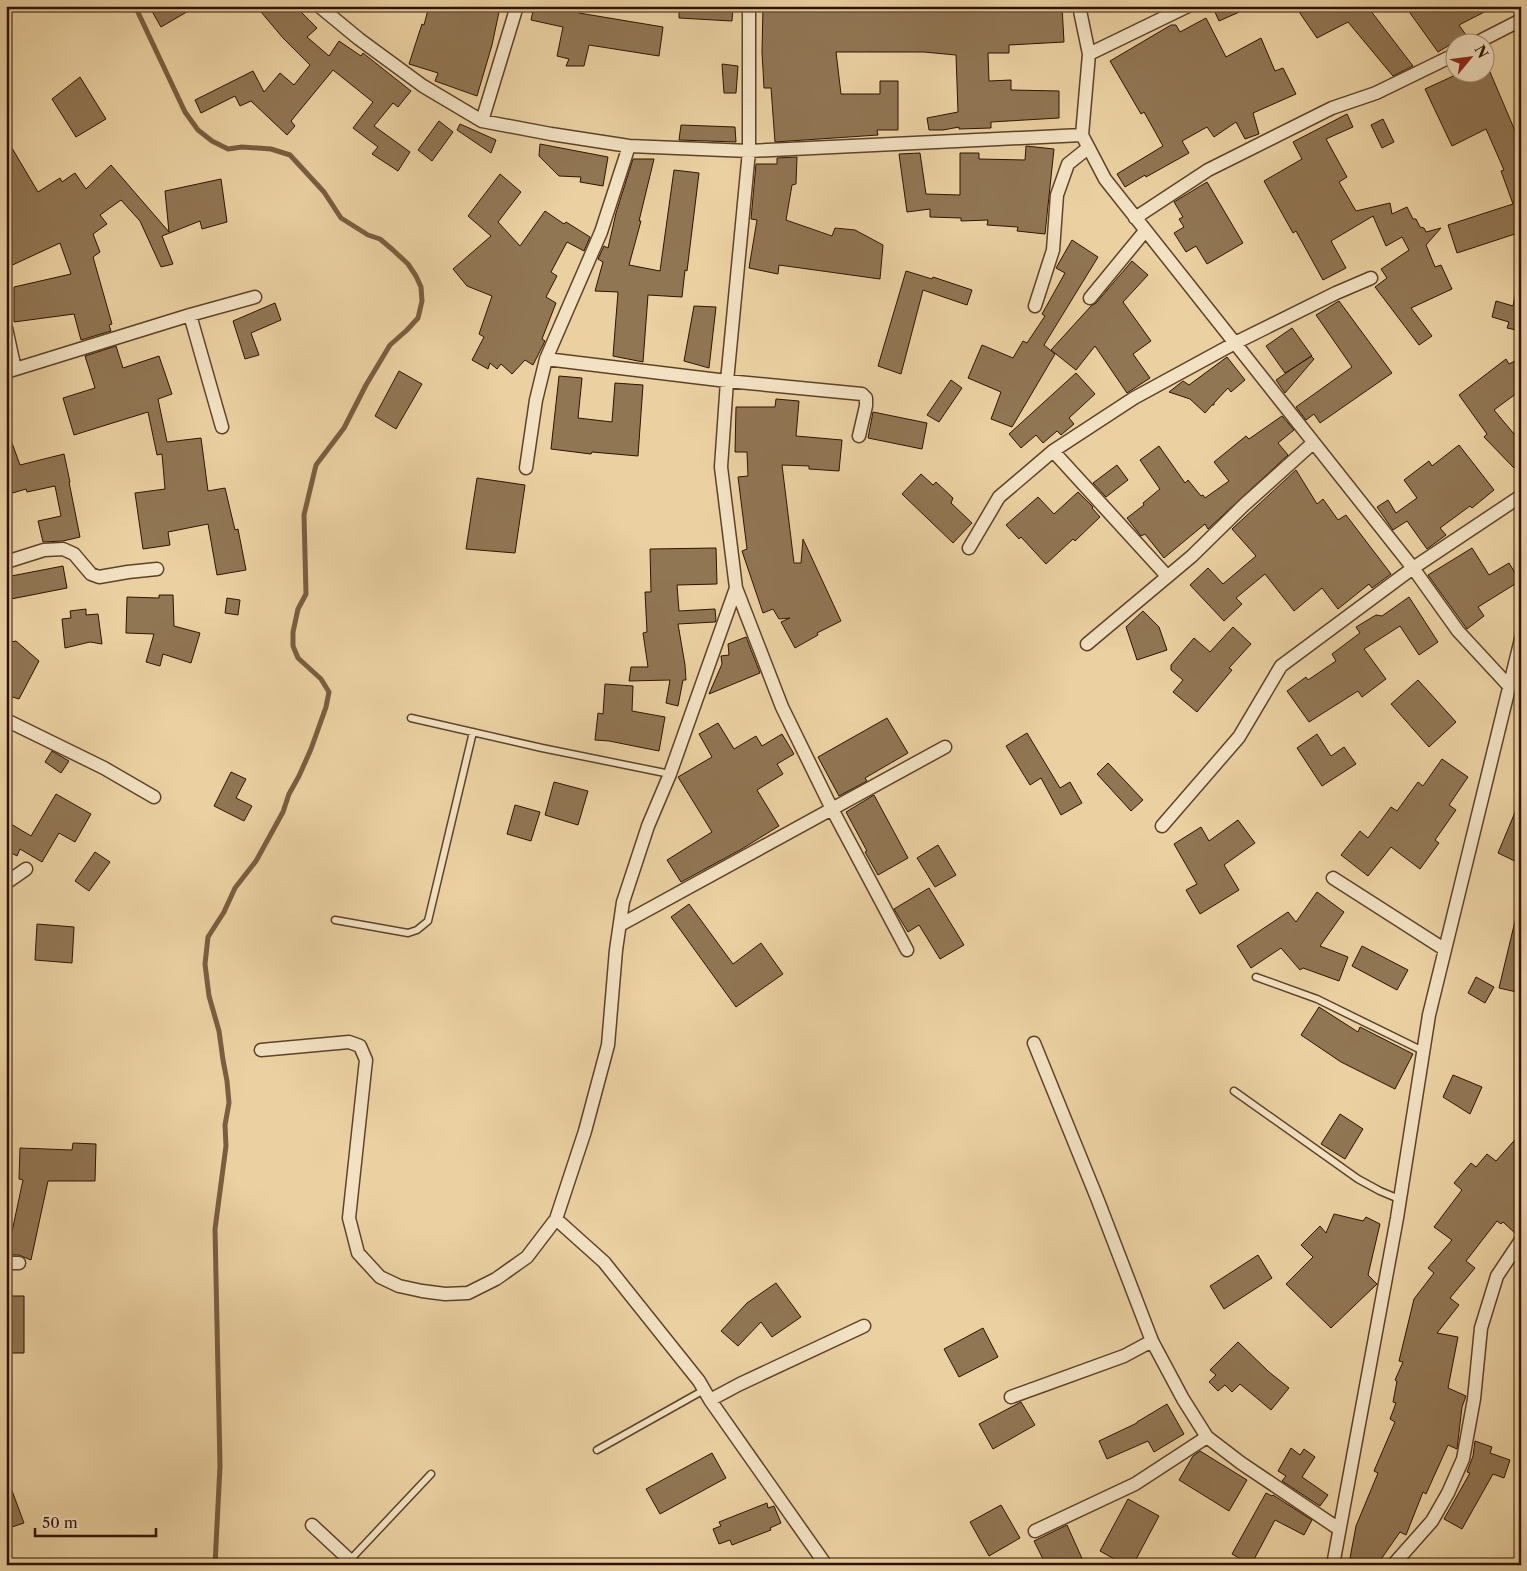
<svg xmlns="http://www.w3.org/2000/svg" width="1527" height="1571" font-family="'Libre Caslon Text',serif">
<style>
.lines{fill:none;stroke-linecap:round;stroke-linejoin:round}
.stream{stroke:#795e40;stroke-width:5}
.building{fill:#917654;stroke:#2f1300}
.lane-casing{stroke:#5e4228;stroke-width:9}
.street-casing{stroke:#5e4228;stroke-width:15}
.lane{stroke:#f2e1c3;stroke-width:6}
.street{stroke:#f2e1c3;stroke-width:12}
</style>
<rect width="100%" height="100%" fill="#ebd1a2"/>
<filter id="stains"><feTurbulence type="fractalNoise" baseFrequency=".004" numOctaves="4"/><feColorMatrix values="0 0 0 0 .2 0 0 0 0 .09 0 0 0 0 .02 0 0 0 .5 -.17"/></filter>
<radialGradient id="worn" r=".72"><stop offset=".6" stop-color="#630" stop-opacity="0"/><stop offset="1" stop-color="#630" stop-opacity=".3"/></radialGradient>
<g class="lines">
<path class="stream" d="M135,6L185,112L198,130L212,141L228,149L242,147L271,149L290,155L324,192L341,218L368,235L380,239L393,250L408,264L416,276L421,287L422,301L418,318L407,330L390,345L366,385L344,428L316,465L304,515L306,594L298,609L293,632V646L298,658L321,679L329,692L326,707L311,749L299,776L289,794L283,812L256,861L235,888L224,912L208,937L205,964L209,996L219,1031L223,1060L227,1081L229,1103L225,1125L226,1146L215,1229L220,1466L215,1565"/>
</g>
<path class="building" d="M149,6H197L161,27Z
M256,6H295L317,28L307,37L329,56L339,41L361,56L363,53L411,91L398,107L393,103L374,126L410,152L398,171L372,154L378,147L353,128L373,102L333,70L291,121L295,126L287,135L251,101L240,106L235,96L201,113L195,100L253,71L264,92L280,73L294,85L310,65L283,38Z
M429,6H474L499,12L492,45L477,96L435,81L438,73L409,64L422,24L424,25Z
M534,6H581L579,13L663,27L659,56L589,45L584,66H566L569,59L557,56L563,27L531,20Z
M679,6H733L732,21L679,18Z
M763,6H1062L1064,42L1009,45V53H988L989,81L1011,80V90L1059,91V118L991,122V128L959,129V127L943,130H929L927,118L958,112L956,55L924,52H836L841,94H880V81H898V130H877L878,135L775,142L771,88H764L762,52Z
M1222,6H1253L1219,21L1214,10Z
M1295,6H1367L1413,66L1393,76L1348,22L1317,38Z
M1405,6H1496L1459,25L1466,35L1438,52Z
M1206,18L1226,57L1261,38L1275,71L1283,68L1296,94L1253,113L1259,134L1245,139L1236,122L1214,137L1207,127L1182,141L1189,153L1146,177L1145,175L1125,187L1117,174L1163,146L1144,112L1141,114L1110,61L1171,25H1176L1180,32Z
M722,64L738,66L736,93H724Z
M1462,72H1490L1521,145V232L1457,253L1448,225L1513,204L1501,171L1504,170L1486,129L1452,146L1425,89Z
M80,77L106,119L76,137L52,99Z
M1347,114L1353,127L1326,139L1347,177L1339,182L1356,211L1390,203L1392,214L1407,207L1413,219H1416L1420,227L1424,228L1426,232L1441,228L1426,245L1435,267L1441,265L1452,289L1411,308L1432,336L1419,345L1375,287L1387,278L1381,269L1409,250L1402,237L1386,246L1373,216L1331,241L1346,268L1323,280L1296,231L1293,233L1264,181L1302,159L1293,142Z
M1383,119L1394,142L1382,148L1371,125Z
M439,121L453,132L432,161L418,150Z
M460,124L496,140L491,153L457,130Z
M681,125L735,127L736,142L679,140Z
M6,138L38,192L60,178L62,182L75,173L86,189L111,165L169,232L165,191L221,179L227,222L202,229L200,221L162,236L173,264L161,267L140,221L121,200L100,215L107,224L93,234L100,252L93,257L112,324L109,325L111,331L81,340L74,314L14,322V287L71,274L60,243L6,268Z
M540,144L608,157L603,186L580,182L581,177L559,176L539,156Z
M1026,146L1054,149L1045,234L1017,231L1018,227L987,225L988,220L961,221V218L930,217V209L907,212L899,154L920,153L926,194L960,195V153H979V159L1025,160Z
M797,157L796,184L792,185L786,220L832,236L835,228L855,230L883,245L880,279L779,265L778,274L749,268L757,220L751,219L756,164H777V158Z
M633,159H654L639,221H641L629,265L660,271L674,170L699,173L687,271L685,270L682,297L648,295L643,362L613,356L618,292L595,291L603,262L598,259L604,246L608,248L616,213Z
M500,174L521,192L498,222L520,246L545,211L564,224L566,222L590,237L584,251L567,242L551,272L557,276L546,297L556,303L542,339L545,341L533,365L525,360L512,374L501,364L497,369L490,363L488,369L472,360L484,337L479,334L492,296L467,286L453,269L491,236L468,216Z
M1207,182L1243,243L1207,264L1196,246L1186,252L1174,233L1184,227L1179,219L1183,217L1174,202Z
M1072,240L1098,257L1044,345L1055,354L1012,427L991,419L1001,392L968,378L982,345L1013,358L1023,341L1027,343L1045,316L1042,314L1065,273L1056,268Z
M1132,261L1148,275L1123,302L1151,341L1133,354L1150,378L1127,393L1095,346L1076,370L1051,350L1091,306L1096,303Z
M906,271L932,279L933,277L972,290L967,305L923,290L901,374L878,366Z
M1516,292H1521V331L1507,328L1509,322L1492,317L1496,301L1513,306Z
M1339,301L1392,373L1320,423L1314,414L1306,420L1296,407L1352,367L1316,315Z
M275,303L281,320L251,333L259,355L245,359L233,321Z
M694,306L716,307L709,368L684,361Z
M1292,328L1312,356L1285,373L1266,346Z
M116,346L123,368L159,356L172,394L158,399L167,442L201,438L208,491L225,488L235,530L238,529L246,570L217,575L208,524L168,532L170,545L143,549L135,493L165,489L162,454L157,455L148,412L74,435L63,398L95,388L85,356Z
M1311,356L1314,359L1285,393L1276,380Z
M1227,357L1245,380L1231,392L1228,388L1214,403V405H1212L1205,413L1190,399L1169,392L1183,381L1189,385Z
M1521,358V390L1494,410L1514,434L1521,430V461L1514,468L1484,437L1487,434L1459,395L1506,359L1509,364Z
M399,371L422,384L396,429L375,416Z
M1076,373L1095,394L1069,418L1074,424L1061,435L1057,431L1043,443L1036,435L1021,448L1009,434Z
M559,376L582,378L578,418L612,422L615,383L643,385L638,456L592,452L591,454L551,449Z
M951,380L962,388L939,422L927,415Z
M776,399L799,401L796,436L842,440L839,471L809,469V466L782,465L794,563H801L803,539L841,621L817,633L818,635L795,648L781,622L790,618L779,619L773,609L763,613L742,551L747,549L738,477L748,476L747,452H735L736,407H775Z
M873,412L927,423L922,449L868,438Z
M1282,416L1294,430L1278,443L1288,455L1208,529L1205,524L1164,558L1145,534L1141,536L1127,518L1144,505L1143,503L1160,489L1140,460L1159,446L1185,483L1188,480L1201,496L1203,495L1205,498L1229,481L1214,462L1246,436L1249,439Z
M6,432H8L20,465L64,454L70,482H69L80,537L63,541L43,542L38,521L61,516L55,486L27,492L26,489L6,495Z
M1459,445L1494,490L1472,508L1470,506L1440,528L1446,535L1427,549L1407,521L1393,530L1377,507L1388,500L1396,513L1417,498L1404,480L1429,461L1432,466Z
M1117,465L1128,480L1106,497L1093,483Z
M1296,470L1317,504L1323,499L1338,520L1346,515L1391,574L1372,588L1369,584L1338,609L1322,588L1294,611L1265,574L1236,598L1242,604L1224,621L1190,585L1208,568L1223,584L1256,556L1232,529Z
M921,474L933,485L936,482L953,498L951,503L972,523L953,543L902,494Z
M477,478L525,485L515,553L466,549Z
M1078,492L1093,507L1092,508L1100,517L1075,541L1073,539L1046,564L1021,537L1019,539L1006,525L1038,497L1054,514Z
M716,548L717,584L677,585L679,611L715,609L716,621L715,622L678,624L685,665L686,680H683L678,706L666,703L670,680L629,681L631,667H648L643,633L647,632L645,592H651L650,549Z
M1472,548L1489,575L1509,563L1520,581L1478,607L1484,616L1467,629L1428,575Z
M63,566L67,588L6,600V577Z
M159,595H173L174,626L200,633L191,663L163,654L160,666L146,662L154,634L126,633L127,597L159,598Z
M1409,597L1438,642L1419,655L1400,626L1364,649L1386,679L1362,697L1358,691L1309,722L1287,691L1306,677L1308,680L1336,661L1332,654L1360,633L1356,627L1376,615L1382,616Z
M227,598L240,600L238,615L225,613Z
M86,609V615L98,614L102,644L90,642L65,648L62,619L71,618L70,611Z
M1143,611L1159,627L1167,650L1137,660L1126,627Z
M1233,627L1251,644L1229,668L1232,670L1197,712L1173,692L1183,680L1171,670V665L1194,638L1210,652Z
M746,637L760,673L709,694L722,664L721,656L729,655L728,644Z
M16,641L39,661L19,699L6,695V643Z
M1418,680L1456,722L1429,747L1391,704Z
M605,684L633,686L632,711L665,717L659,751L609,741L595,740L598,713L603,714Z
M887,718L908,753L865,778L867,781L839,796L818,757Z
M718,723L734,749L756,736L762,746L782,734L794,754L777,764L783,774L757,790L779,826L740,850L681,882L667,860L712,832L678,777L712,757L699,734Z
M1027,733L1060,788L1070,782L1082,803L1061,815L1041,778L1030,785L1006,746Z
M1317,734L1331,756L1344,747L1356,764L1322,786L1297,748Z
M52,751L69,761L61,773L45,762Z
M1442,759L1468,777L1449,805L1456,810L1435,840L1439,843L1420,869L1391,847L1368,876L1341,855L1360,831L1368,838L1391,807L1397,811L1418,782L1423,786Z
M1108,763L1143,800L1131,811L1097,774Z
M231,772L246,779L236,798L252,806L244,821L214,806Z
M554,782L588,791L578,825L545,815Z
M56,794L91,814L75,842L59,833L42,862L20,849L17,856L6,850V821L31,836Z
M874,795L908,858L878,875L865,852L867,851L846,812Z
M1521,798V864L1498,853Z
M515,805L540,812L531,841L507,834Z
M1238,820L1255,843L1224,865L1239,890L1200,914L1186,890L1197,884L1174,844L1201,827L1209,841Z
M938,845L956,875L935,887L917,858Z
M95,852L110,862L89,891L75,881Z
M929,888L964,945L940,959L919,925L908,932L894,909Z
M1317,892L1344,912L1320,946L1348,957L1339,981L1303,968L1300,970L1281,948L1251,968L1237,946L1288,912L1296,922Z
M689,904L733,964L761,943L783,974L736,1007L671,917Z
M1516,917L1521,918V993L1499,988Z
M37,924L74,927L72,963L35,960Z
M1362,946L1408,970L1397,990L1352,966Z
M1476,977L1494,987L1485,1003L1468,993Z
M1319,1007L1358,1032L1360,1027L1413,1054L1395,1089L1341,1062L1301,1035Z
M1453,1075L1482,1087L1470,1114L1443,1097Z
M1340,1114L1363,1129L1345,1159L1321,1144Z
M1521,1133V1232L1516,1234L1503,1222L1501,1224L1497,1221L1466,1261L1475,1268L1450,1298L1459,1305L1437,1333L1458,1337L1448,1388L1466,1396L1462,1407L1457,1449L1448,1445L1426,1494L1423,1492L1406,1535L1400,1532L1377,1565H1362L1350,1558L1356,1526L1378,1473L1374,1471L1395,1422L1390,1419L1396,1403L1393,1402L1397,1381L1395,1380L1403,1362L1399,1361L1414,1299L1434,1273L1428,1268L1452,1240L1434,1227L1462,1190L1454,1183L1471,1163L1476,1167L1487,1154L1496,1161Z
M73,1143L96,1144L95,1181H48L31,1260L19,1255H7L23,1180L19,1179L20,1148L72,1150Z
M1334,1214L1363,1221L1366,1217L1380,1224L1368,1275L1377,1284L1331,1328L1286,1284L1313,1257L1301,1245L1320,1226L1326,1233Z
M1258,1255L1272,1278L1224,1309L1210,1286Z
M776,1283L801,1317L772,1337L761,1322L738,1346L721,1331L747,1303Z
M6,1296H24V1353H6Z
M983,1328L998,1357L959,1377L944,1349Z
M1238,1342L1269,1372L1289,1388L1271,1410L1240,1384L1232,1392L1225,1385L1218,1391L1209,1382L1216,1375L1210,1370Z
M1021,1402L1035,1425L993,1449L979,1424Z
M1167,1404L1184,1434L1154,1452L1148,1441L1107,1459L1099,1441L1137,1423V1422Z
M1475,1441L1492,1447L1490,1453L1510,1460L1504,1478L1493,1474L1462,1529L1444,1519L1470,1473L1467,1472L1473,1456Z
M1291,1448L1300,1455L1304,1449L1315,1457L1302,1477L1328,1495L1320,1506L1282,1481L1286,1476L1278,1471Z
M1200,1451L1247,1480L1229,1511L1179,1480L1193,1456Z
M712,1453L726,1478L660,1514L646,1489Z
M6,1480H8L24,1523L6,1529Z
M1266,1493L1272,1496L1273,1495L1312,1520L1304,1535L1275,1520L1251,1565L1232,1554Z
M1128,1499L1159,1516L1133,1565H1125L1100,1551Z
M767,1503L768,1508L774,1506L781,1523L770,1528L771,1530L732,1545L730,1540L719,1544L713,1529L721,1526L719,1522Z
M1001,1505L1020,1538L989,1556L970,1522Z
M1067,1525L1085,1565H1046L1034,1541Z"/>
<g class="lines">
<defs>
<path id="lane" d="M411,718L542,748L670,774
M335,920L408,933L417,930L428,921L473,732
M1256,977L1317,999L1423,1051
M1234,1091L1358,1179L1380,1191L1399,1199
M597,1450L704,1390
M350,1560L431,1474"/>
<path id="street" d="M319,6L359,39L423,86L482,121L551,134L629,146L749,151L1082,135
M749,6V151L727,381L721,467L736,588L782,707L832,809L907,950
M1079,6L1089,54L1082,135L1105,179L1413,568L1458,631L1508,685
M1478,42L1521,20
M1089,54L1188,6
M482,121L517,6
M1135,218L1208,170L1332,108L1376,93L1454,55
M1090,298L1145,231
M1035,306L1053,250L1057,195L1068,164L1088,148
M190,315L222,427
M6,328L15,369
M546,359L727,381L862,394L866,398V406L859,436
M6,372L190,315L255,297
M1053,451L1167,576
M526,468L536,400L546,359L601,232L629,146
M969,548L999,497L1053,451L1134,398L1235,343L1336,293L1371,278
M6,562L44,550L63,549L74,554L91,574L99,577L128,572L157,569
M1087,644L1192,556L1244,505L1313,443
M6,720L104,768L154,797
M1162,826L1239,737L1281,666L1413,568L1521,496
M1333,878L1444,949
M6,883L26,869
M620,925L945,747
M1034,1043L1097,1198L1152,1341L1183,1399L1207,1437L1241,1463L1339,1529
M261,1050L349,1042L360,1046L366,1060L349,1218L358,1253L380,1277L399,1286L422,1291L445,1294L468,1293L496,1279L527,1257L556,1219L604,1262L699,1381L710,1400
M556,1219L585,1131L608,1045L616,950L623,902L648,826L670,774L736,588
M6,1263H19
M1011,1397L1124,1356L1152,1341
M312,1525L355,1565
M1035,1531L1135,1484L1207,1437
M826,1565L710,1400L740,1384L864,1326
M1333,1565L1397,1218L1429,1015L1521,639
M1393,1565L1432,1521L1448,1493L1463,1459L1474,1399L1481,1328L1497,1276L1521,1240"/>
</defs>
<use href="#lane" class="lane-casing"/>
<use href="#street" class="street-casing"/>
<use href="#lane" class="lane"/>
<use href="#street" class="street"/>
</g>
<rect width="1527" height="1571" fill="none" stroke="#ebd1a2" stroke-width="25"/>
<rect x="8" y="8" width="1512" height="1556" fill="none" stroke="#2f1300" stroke-width="2.5"/>
<rect x="12" y="12" width="1502" height="1546" fill="none" stroke="#2f1300"/>
<g transform="translate(1470 58) rotate(61)"><circle r="24" fill="#f2e1c3" stroke="#a48f75"/>
<path d="M0-4L9 19L0 12L-9 19Z" fill="#8f2418"/>
<text y="-8" font-size="14" font-weight="bold" text-anchor="middle" fill="#2f1300">N</text>
</g>
<path d="M35 1528v8h121v-8" fill="none" stroke="#2f1300" stroke-width="2.5"/>
<text x="42" y="1528" font-size="15" fill="#2f1300" stroke="#f2e1c3" stroke-width="4" paint-order="stroke">50 m</text>
<rect width="100%" height="100%" filter="url(#stains)"/>
<rect width="100%" height="100%" fill="url(#worn)"/>
</svg>
